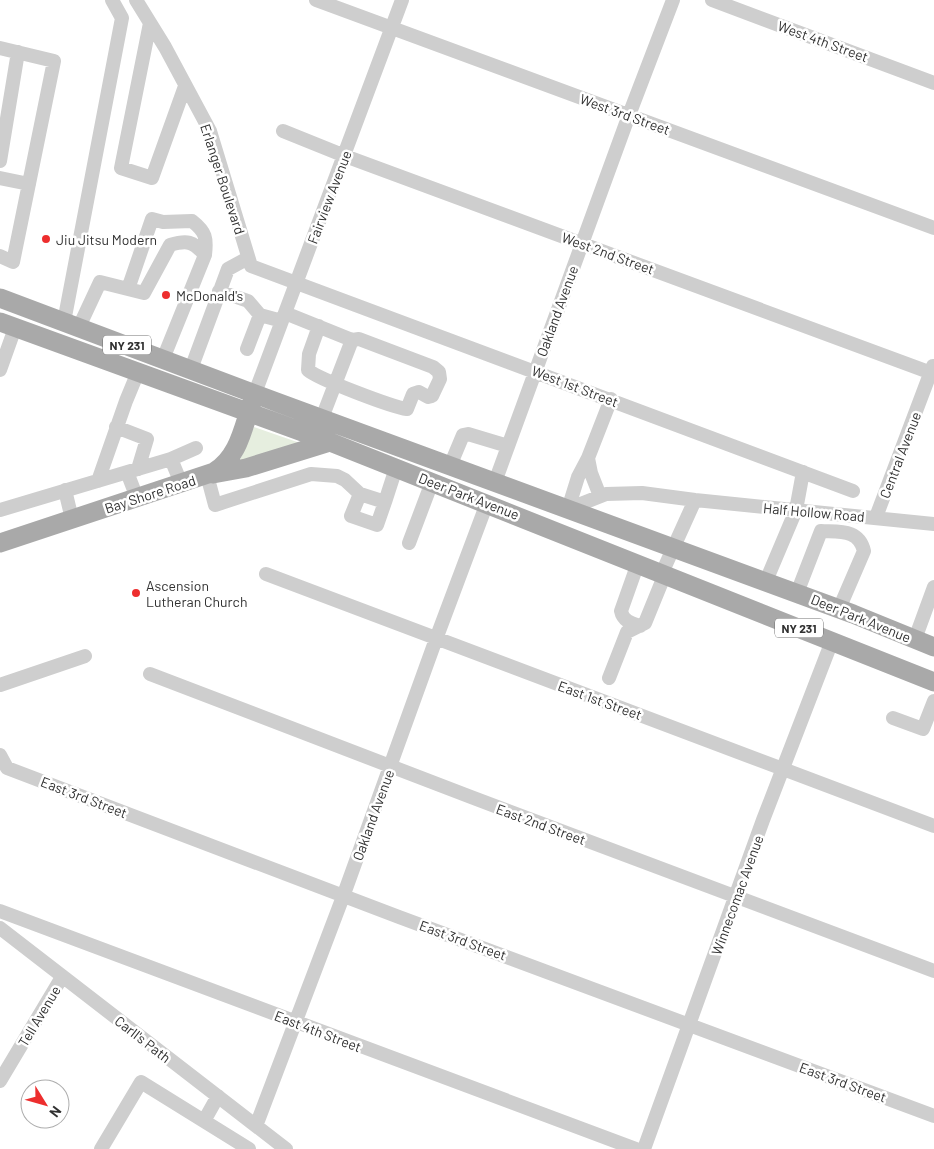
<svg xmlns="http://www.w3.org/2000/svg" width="934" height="1149" font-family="Barlow,sans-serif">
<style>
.green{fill:#e6eedf}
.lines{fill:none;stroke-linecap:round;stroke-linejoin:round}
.minor{stroke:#cecece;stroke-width:14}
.major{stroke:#a9a9a9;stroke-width:19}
.poi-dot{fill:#ed2e2e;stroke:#fff;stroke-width:2}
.labels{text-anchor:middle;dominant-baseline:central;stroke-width:5;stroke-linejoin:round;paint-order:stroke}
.shield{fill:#fff;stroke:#6f6f6f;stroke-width:1}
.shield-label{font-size:12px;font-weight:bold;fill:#313131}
.street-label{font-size:14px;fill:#313131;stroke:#fff}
.poi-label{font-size:14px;fill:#313131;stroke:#fff;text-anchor:start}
</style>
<rect width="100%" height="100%" fill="#fff"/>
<path class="green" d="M254,427L300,443L239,462Z"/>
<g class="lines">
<path class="minor" d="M136,0L165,47L210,131L251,266L853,491
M316,0L934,228
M712,0L934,83
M150,23L121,168L152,178L185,86
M0,48L54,61L13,262L0,256
M283,131L345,156L934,374
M0,161L18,52
M0,178L29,184
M128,289L152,219L163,222L192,221C206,232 207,238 205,255L163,359
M219,291L248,301L260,315
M285,313L352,340
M64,322L122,18L112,0
M319,326L309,354L308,370C318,379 392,407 407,409L413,394L419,392L428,397L432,396L440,379L439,372L433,367L359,339L352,340L322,418
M79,327L100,282L144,293L170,245C187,240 193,241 205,255
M247,349L260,315L282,321
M191,369L228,269L248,258
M0,370L15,328
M255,393L402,0
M116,427L147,439L138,469
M588,458L591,473L600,496
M171,459L181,483
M450,466L463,435L468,434L508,446
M127,472L137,498
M207,475L215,505L311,474L337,476L345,480L360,494L385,502L396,468
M98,481L126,401L138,372
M495,482L629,115L673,0
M65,490L72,519
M360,494L351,516L377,525L385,502
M568,509L606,494L642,493L695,500L934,524
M568,509L578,477L588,458L611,399
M0,510L171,459L196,448
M876,517L933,366
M409,543L432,482
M638,563L621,611C623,621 631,623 640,626
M662,573L695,500
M266,574L934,826
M766,581L796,510L803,472
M797,593L821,531C840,532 859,529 864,551L839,609
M915,639L934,587
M150,674L471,797L934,971
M609,678L627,632L645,623L665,574
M0,685L85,656
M893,718L923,729L934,701
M0,755L7,768L399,917L934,1116
M0,911L636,1149
M0,928L286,1149
M0,1081L62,977
M204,1121L218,1096
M256,1126L344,894L436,639L487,503
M101,1149L141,1082L249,1149
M644,1149L763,820L832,641"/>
<path class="major" d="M0,298L279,403L853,614L934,647
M0,322L330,442L934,682
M213,474L246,468L330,442
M0,543L214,472C239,457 243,427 252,402"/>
</g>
<g class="poi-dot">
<circle cx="46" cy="239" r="5"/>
<circle cx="166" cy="295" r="5"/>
<circle cx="136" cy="593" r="5"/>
</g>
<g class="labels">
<g class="shield">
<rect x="103" y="335.5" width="48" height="19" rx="4"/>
<rect x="775" y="618.5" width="48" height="19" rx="4"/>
</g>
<g class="shield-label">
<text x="127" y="345">NY 231</text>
<text x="799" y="628">NY 231</text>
</g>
<g class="street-label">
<text transform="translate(823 41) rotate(20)">West 4th Street</text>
<text transform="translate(625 114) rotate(20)">West 3rd Street</text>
<text transform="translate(223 179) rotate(72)">Erlanger Boulevard</text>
<text transform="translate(329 197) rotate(-69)">Fairview Avenue</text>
<text transform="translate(608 253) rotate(20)">West 2nd Street</text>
<text transform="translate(557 311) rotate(-70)">Oakland Avenue</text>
<text transform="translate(575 386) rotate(21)">West 1st Street</text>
<text transform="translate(900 455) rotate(-69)">Central Avenue</text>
<text transform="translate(150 494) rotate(-18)">Bay Shore Road</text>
<text transform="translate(469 496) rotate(21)">Deer Park Avenue</text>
<text transform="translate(814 512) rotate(5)">Half Hollow Road</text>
<text transform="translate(861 618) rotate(22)">Deer Park Avenue</text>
<text transform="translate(600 700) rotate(20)">East 1st Street</text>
<text transform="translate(84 797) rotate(21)">East 3rd Street</text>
<text transform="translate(373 815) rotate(-70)">Oakland Avenue</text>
<text transform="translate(541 824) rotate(20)">East 2nd Street</text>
<text transform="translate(737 895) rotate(-70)">Winnecomac Avenue</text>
<text transform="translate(463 940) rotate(20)">East 3rd Street</text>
<text transform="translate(39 1016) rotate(-59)">Tell Avenue</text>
<text transform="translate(318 1031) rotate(21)">East 4th Street</text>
<text transform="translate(143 1039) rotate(38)">Carll's Path</text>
<text transform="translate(843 1082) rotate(20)">East 3rd Street</text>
</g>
<g class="poi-label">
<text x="56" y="239">Jiu Jitsu Modern</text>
<text x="176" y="295">McDonald's</text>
<text x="146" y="585">Ascension<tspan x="146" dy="16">Lutheran Church</tspan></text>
</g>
</g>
<g transform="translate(45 1104) rotate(127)"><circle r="24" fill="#ffffff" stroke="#adadad"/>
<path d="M0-4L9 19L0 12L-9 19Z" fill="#ed2e2e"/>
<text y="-8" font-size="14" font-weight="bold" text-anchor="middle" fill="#313131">N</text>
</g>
</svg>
